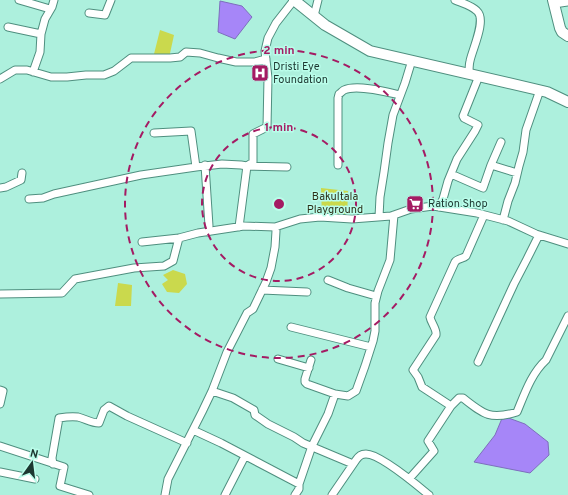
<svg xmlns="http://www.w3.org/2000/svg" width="568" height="495" font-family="Overpass,sans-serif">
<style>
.green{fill:#cad94d}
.water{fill:#a686f8;stroke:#7d6fbc}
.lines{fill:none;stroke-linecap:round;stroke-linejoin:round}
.minor-casing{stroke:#4f8f7f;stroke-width:9}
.secondary-casing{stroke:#4f8f7f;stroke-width:12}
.minor{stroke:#fff;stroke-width:7}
.secondary{stroke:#fff;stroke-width:10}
.ring{fill:none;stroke:#a41b63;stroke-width:2;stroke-dasharray:7 5}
.labels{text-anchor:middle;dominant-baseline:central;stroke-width:3;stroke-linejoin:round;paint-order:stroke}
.poi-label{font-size:11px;fill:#1d3831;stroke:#bafdea;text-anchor:start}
.park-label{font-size:11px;fill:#2e311a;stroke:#bafdea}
.centre{fill:#a41b63;stroke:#bafdea;stroke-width:2}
.ring-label{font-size:12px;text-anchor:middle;font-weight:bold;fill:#a41b63;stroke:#bafdea;stroke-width:3;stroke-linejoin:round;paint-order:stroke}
</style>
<rect width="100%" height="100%" fill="#adf0dd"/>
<path class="green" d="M160,30L174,35L169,58H153Z
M321,188L348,191L347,219L322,217Z
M173,270L185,274L187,284L179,293L167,292L162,284L168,280L163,275Z
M118,283L132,285L131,306H115Z"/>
<path class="water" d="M220,1L242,6L252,17L235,39L218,32Z
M503,416L525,424L548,442L549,455L530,473L474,462L495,435Z"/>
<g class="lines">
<defs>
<path id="minor" d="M19,0L50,9
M455,0C462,3 471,5 477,11C487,20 472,50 470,61C469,65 469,70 469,74
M554,4L568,2
M89,13L105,15L111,0
M314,16L318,0
M8,27L41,34
M33,72L40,52L41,34L45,19L52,7L54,0
M0,79L15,70H27L51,77H67L86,75H104L114,71L131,58H170L180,57L186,52L200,53L218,58L236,62H255L266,59
M154,133L191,131L196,167
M205,165L209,226L208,232
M338,165V98L339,94C341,93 342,91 344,90C357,84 387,92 400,95
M491,165L517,173
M451,174L483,188L491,165L501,142
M0,188L6,187L21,180L22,173
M29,199L43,198L54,194L141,175L196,167L222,164L241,165L247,166L287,167
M439,207L443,199L448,181L457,159L475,131L478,125L464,118L463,116L479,76
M484,215L466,256C463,259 458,258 455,262L430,317C431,323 437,329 436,335L413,370L418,377L422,387L451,406L459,398H463C484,415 491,420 517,412C525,393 531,374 546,360L568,316
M379,217L380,197L384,172L388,143L393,115L405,83L412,60
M503,220L508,201L515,183L519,166L523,152L526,130L540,90
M239,227L247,166L253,162V134L267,127L268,78L265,51L268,38L276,23L294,0
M142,242L179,238L198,233L244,226L275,227L300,219L320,217L352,219L391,216L411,209L433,206L477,213L508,221L536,234L568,244
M328,280L348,288L376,296
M262,290L307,292
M0,294L62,293L75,279L134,268L164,266L173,261L179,238
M291,327L371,347
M278,359L309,368
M311,360L305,379V382L307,384L335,394
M478,362L514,284L527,259L539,235
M0,390L3,391L0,404
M212,391L233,398L254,410L255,415L268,424L294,437L303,443L353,464
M193,430L221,443L299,484
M0,446L64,467L60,486L89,495
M53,464L52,458L59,418C65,417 71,416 78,417C86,419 91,423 99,423L104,410L109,406L127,416L187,443
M0,472L35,479
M409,479L434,451L428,441L451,406
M165,495L168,479L202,412L212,391L227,352L247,313L253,309L266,282L271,268L275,247L276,231L275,227
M225,495L245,456
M295,495L299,489V484L312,446L328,414L335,394L348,396L356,391L365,366L373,341L375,331V303L378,291L390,260L394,215
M332,495L356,460C359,456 361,454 366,454C380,454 417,485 429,495"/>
<path id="secondary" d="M294,0L325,25L370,51L547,92L568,102
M553,0L560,28L562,32L568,36"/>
</defs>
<use href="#minor" class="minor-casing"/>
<use href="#secondary" class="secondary-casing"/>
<use href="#minor" class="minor"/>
<use href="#secondary" class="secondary"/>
</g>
<g class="ring">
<circle cx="279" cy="204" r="77"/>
<circle cx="279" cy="204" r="154"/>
</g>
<defs>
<symbol id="hospital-square" viewBox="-11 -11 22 22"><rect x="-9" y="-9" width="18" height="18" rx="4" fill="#a41b63" stroke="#bafdea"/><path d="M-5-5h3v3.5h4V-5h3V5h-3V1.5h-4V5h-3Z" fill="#fff"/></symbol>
<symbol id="supermarket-square" viewBox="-11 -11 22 22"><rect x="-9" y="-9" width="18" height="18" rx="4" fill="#a41b63" stroke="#bafdea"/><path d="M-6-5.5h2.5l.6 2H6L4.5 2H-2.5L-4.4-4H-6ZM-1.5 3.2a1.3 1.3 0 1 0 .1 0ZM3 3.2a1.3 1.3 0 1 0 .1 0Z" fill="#fff"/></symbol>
</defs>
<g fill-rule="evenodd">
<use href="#hospital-square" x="250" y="63" width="20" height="20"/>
<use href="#supermarket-square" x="405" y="194" width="20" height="20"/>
</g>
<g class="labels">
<g class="poi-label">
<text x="273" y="67">Dristi Eye<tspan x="273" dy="13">Foundation</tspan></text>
<text x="428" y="204">Ration Shop</text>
</g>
<g class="park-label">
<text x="335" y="197">Bakultala<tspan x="335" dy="13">Playground</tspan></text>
</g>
</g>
<circle cx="279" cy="204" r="6" class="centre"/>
<g class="ring-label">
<text x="279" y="54">2 min</text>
<text x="279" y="131">1 min</text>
</g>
<g transform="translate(32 463) rotate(14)" stroke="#bafdea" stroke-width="3" paint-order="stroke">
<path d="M0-3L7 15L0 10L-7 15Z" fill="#1d3831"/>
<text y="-6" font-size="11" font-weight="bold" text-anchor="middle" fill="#1d3831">N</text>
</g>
</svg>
